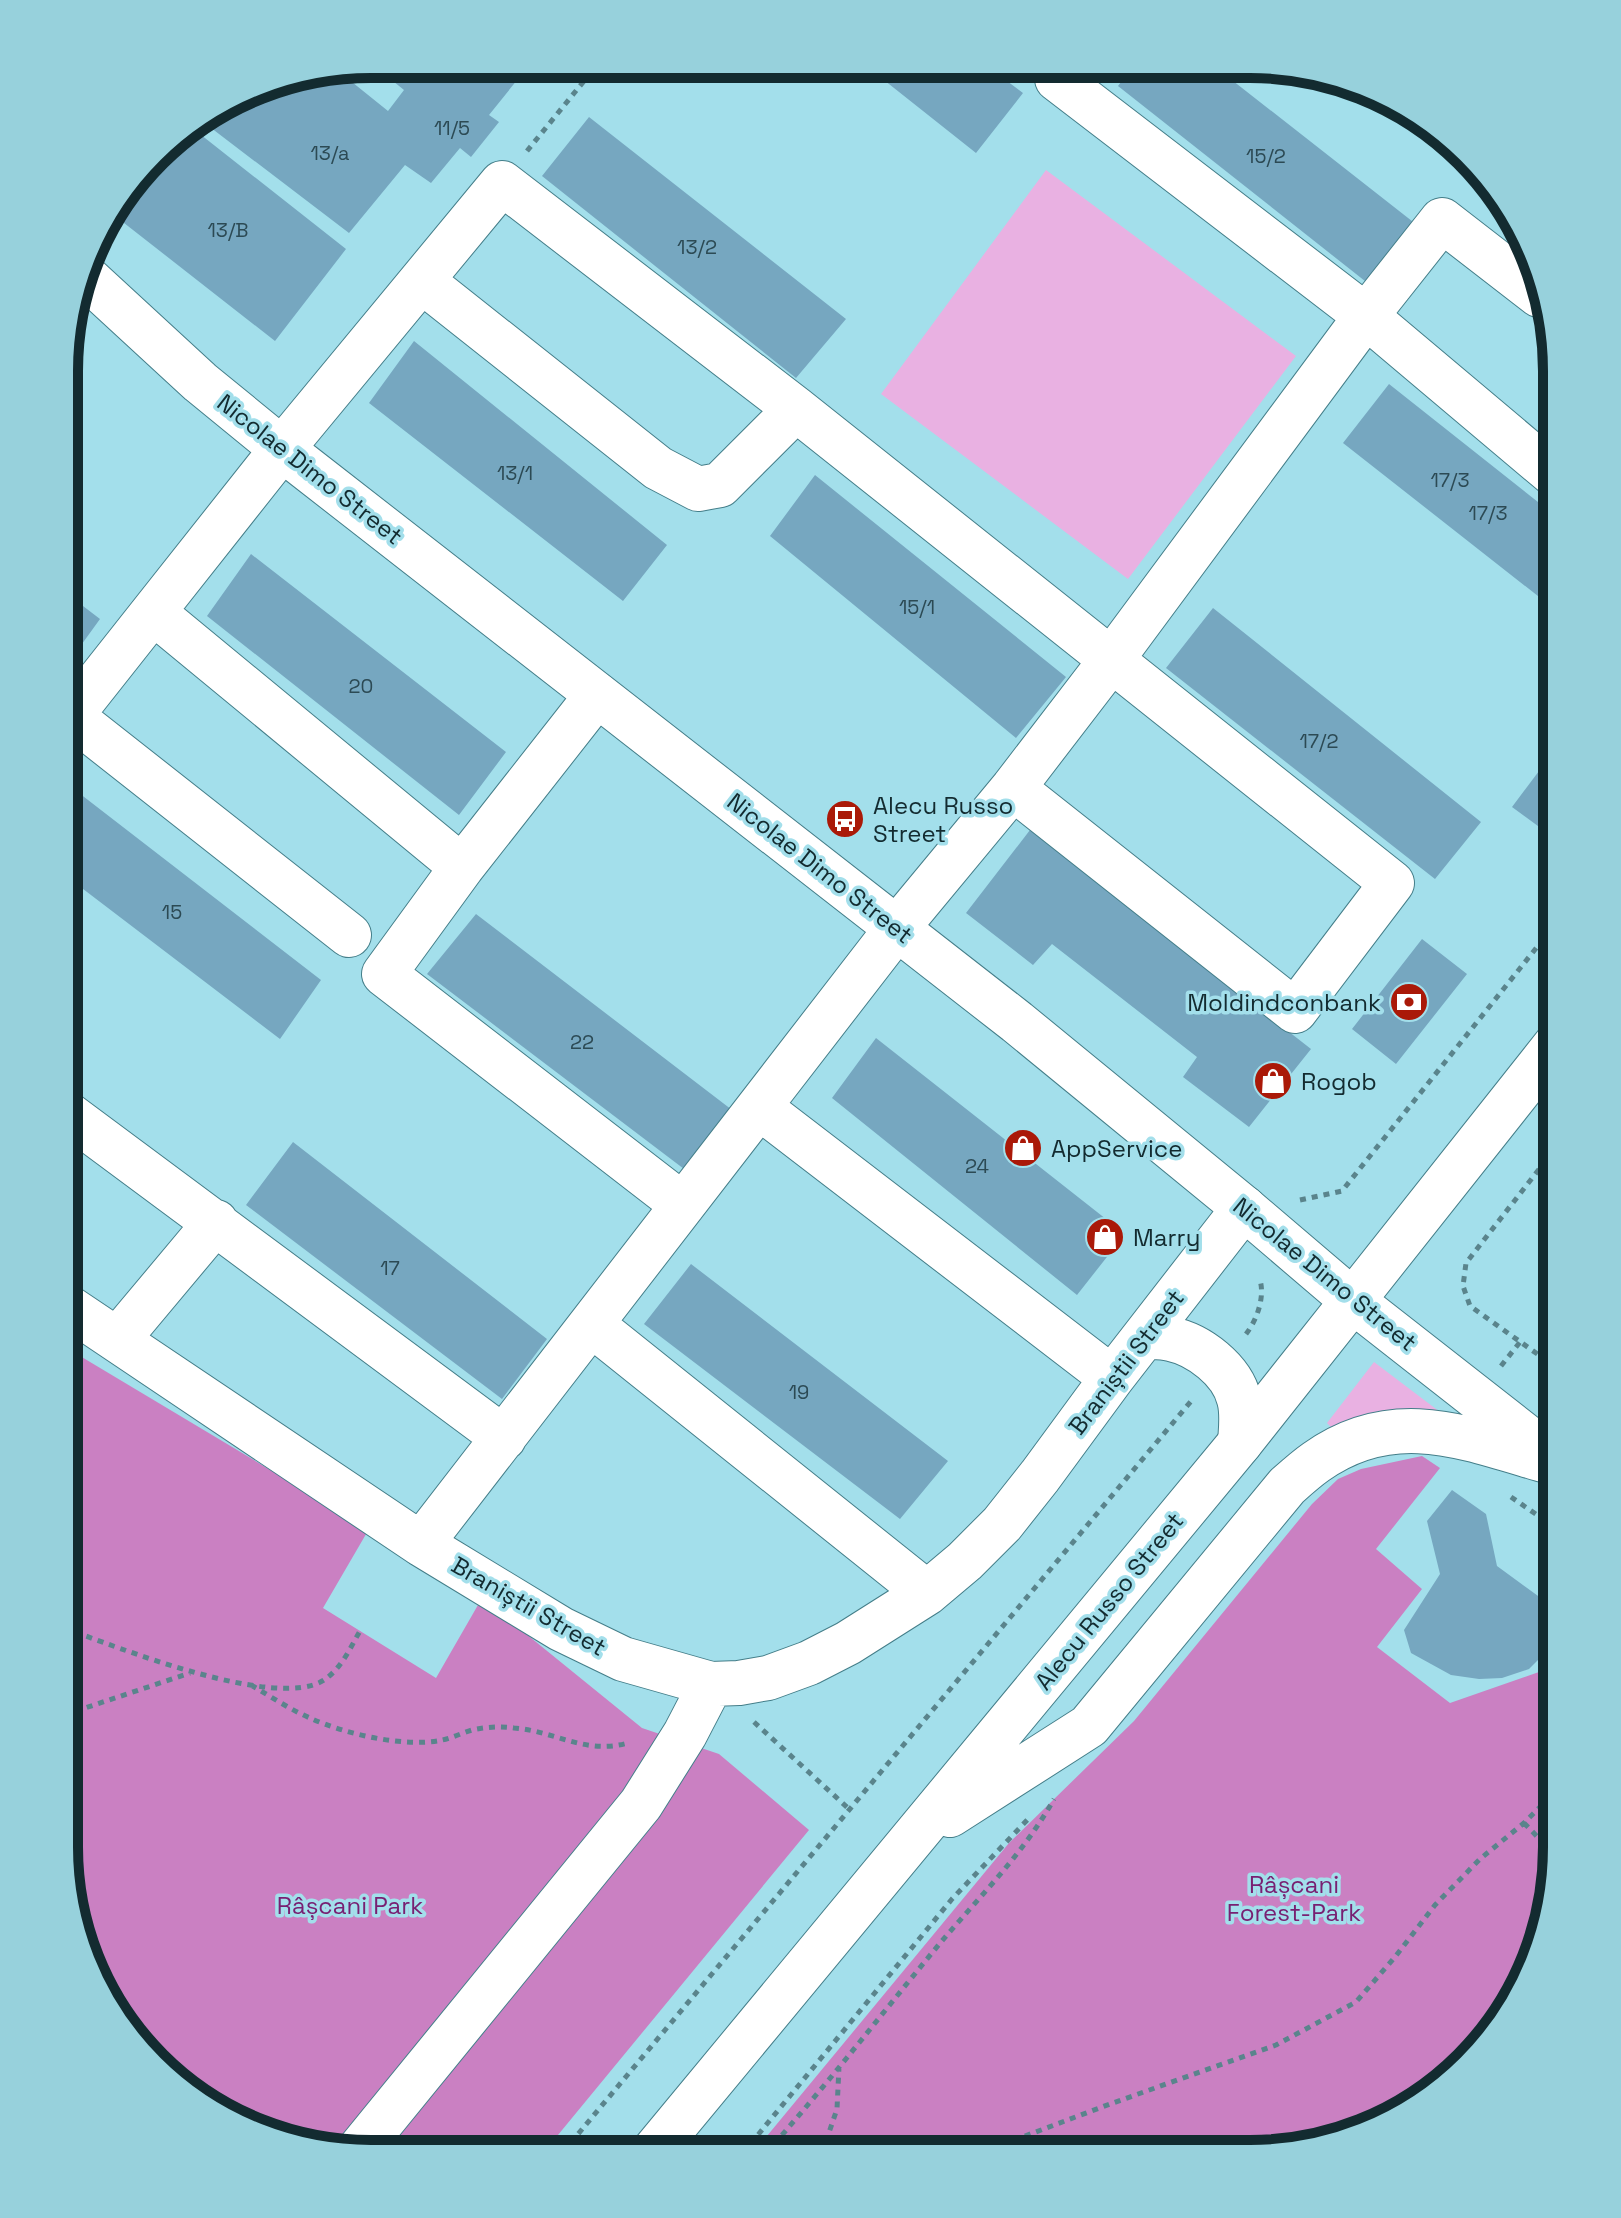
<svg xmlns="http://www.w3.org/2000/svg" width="1621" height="2218" font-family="'Space Grotesk',sans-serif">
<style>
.green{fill:#e9b1e2}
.forest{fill:#ca80c2}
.building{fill:#76a7c0}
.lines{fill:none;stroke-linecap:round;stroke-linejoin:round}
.minor-casing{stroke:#447e89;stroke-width:46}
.major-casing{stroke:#447e89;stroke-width:46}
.path{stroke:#5a848c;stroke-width:5;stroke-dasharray:6 6;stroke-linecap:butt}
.minor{stroke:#fff;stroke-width:44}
.major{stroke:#fff;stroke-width:44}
.labels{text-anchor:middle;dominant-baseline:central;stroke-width:7;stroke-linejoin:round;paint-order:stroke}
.number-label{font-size:20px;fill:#2c4a54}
.street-label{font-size:24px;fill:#132b30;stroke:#a3dfeb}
.poi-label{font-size:24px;fill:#132b30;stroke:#a3dfeb;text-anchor:start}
.park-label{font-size:24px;fill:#782072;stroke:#a3dfeb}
.rim{fill:none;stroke:#132b30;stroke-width:10}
</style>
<rect width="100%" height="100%" fill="#a3dfeb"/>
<path class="green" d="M1046,170L1296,356L1128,579L881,394Z
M1374,1362L1440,1412C1399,1410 1370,1411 1331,1427L1327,1423Z"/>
<path class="forest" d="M65,1347L369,1529L323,1608L436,1678L482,1598L642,1728L719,1754L809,1830L544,2152L331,2151L254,2131L184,2091L95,1982L64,1847Z
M1422,1456L1440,1468L1376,1549L1422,1589L1377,1647L1450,1703L1556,1666V1868L1541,1946L1505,2018L1452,2078L1385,2123L1250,2154L753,2153L1009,1843L1134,1721L1312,1504L1338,1479L1361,1469Z"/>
<path class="building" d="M372,64H530L489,115L499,122L471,157L460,148L431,183L405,165L349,233L202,121L272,80L337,70L388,111L404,90Z
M865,65L987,66L1023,93L976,153Z
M1133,66H1214L1417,225L1370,285L1118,86Z
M589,117L846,319L796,378L542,176Z
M191,127L346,249L275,341L110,212L169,140Z
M414,341L667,545L623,601L369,403Z
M1389,384L1557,517V611L1343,443Z
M815,475L1066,677L1016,738L770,536Z
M251,554L506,752L459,815L207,616Z
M66,593L100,619L66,666Z
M1213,608L1481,822L1435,879L1166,668Z
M1557,747V840L1512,807Z
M66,783L321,980L280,1039L66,876Z
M1030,830L1311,1049L1249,1127L1183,1077L1197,1057L1052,944L1033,965L966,913Z
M476,914L736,1113L688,1172L427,974Z
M1422,939L1467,974L1396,1064L1352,1029Z
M876,1038L1125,1234L1077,1295L832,1098Z
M293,1142L547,1339L502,1399L246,1205Z
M691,1264L948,1461L900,1519L644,1324Z
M1452,1490L1486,1514L1497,1566L1556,1609V1661L1545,1653L1529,1669L1502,1678L1479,1679L1451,1675L1411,1653L1404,1630L1440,1574L1427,1521Z"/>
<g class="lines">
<defs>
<path id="minor" d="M1067,66L1057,79L1366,316L1557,477
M422,281L658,468L698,489L720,485L796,409
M597,695L462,867L153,612L282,449L502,183L796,409L1392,883L1295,1011L1013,788
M71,716L349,935
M66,722L153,612
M462,867L384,974L683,1205
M759,1107L1112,1378
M65,1112L504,1438
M65,1305L421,1544L561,1629L623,1659L711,1684L739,1683L768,1678L809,1663L848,1643L927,1593L965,1561L1002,1524L1040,1476L1112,1378L1244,1208
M591,1324L927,1593
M1145,1336C1154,1337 1162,1337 1171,1339C1199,1345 1232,1370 1239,1399C1243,1413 1241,1428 1240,1443
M118,1339L216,1222
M421,1544L897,928L1013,788L1112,659L1366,316L1442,220L1539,295
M358,2151L641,1804L685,1734L711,1684"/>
<path id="major" d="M85,276L200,382L282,449L1017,1022L1244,1208L1353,1301L1556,1460
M950,1815L1089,1726L1287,1486C1296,1478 1306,1469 1316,1462C1392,1408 1462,1436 1543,1460
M653,2152L1240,1443L1557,1043"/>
</defs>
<use href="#minor" class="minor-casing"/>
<use href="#major" class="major-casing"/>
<path class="path" d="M527,151L597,65
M1300,1200L1342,1191L1557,922
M1246,1334C1257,1320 1265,1297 1260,1280
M1501,1366L1520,1342
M1557,1368L1470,1306L1463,1286L1466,1263L1540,1168L1557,1164
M1511,1497L1556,1528
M64,1628C117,1647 276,1711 324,1680C342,1668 350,1648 360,1631
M251,1685C270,1696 289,1709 310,1718C345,1734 405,1748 442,1740C452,1738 462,1733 472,1730C486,1727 500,1726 514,1728C555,1731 585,1755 628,1743
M64,1715L190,1673
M754,1722L849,1809
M1524,1823L1556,1856
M563,2152L1192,1400
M743,2153L952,1899L1031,1816
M766,2153C827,2085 883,2012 941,1942C980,1896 1024,1853 1054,1799
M822,2153L837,2109L839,2067
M980,2153L1110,2104L1276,2045L1356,2002L1395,1957L1435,1905L1480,1859L1524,1823L1556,1791"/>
<use href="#minor" class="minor"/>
<use href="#major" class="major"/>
</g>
<defs>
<symbol id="bus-disc" viewBox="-11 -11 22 22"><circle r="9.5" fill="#aa1908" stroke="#a3dfeb"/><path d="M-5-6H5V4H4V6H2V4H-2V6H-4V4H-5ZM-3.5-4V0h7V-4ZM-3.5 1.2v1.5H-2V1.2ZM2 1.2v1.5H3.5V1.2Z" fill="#fff"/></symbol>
<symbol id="bank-disc" viewBox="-11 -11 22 22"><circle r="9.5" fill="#aa1908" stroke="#a3dfeb"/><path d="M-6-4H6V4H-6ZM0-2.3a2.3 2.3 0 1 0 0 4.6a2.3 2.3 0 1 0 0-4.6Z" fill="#fff"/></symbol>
<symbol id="shop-disc" viewBox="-11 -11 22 22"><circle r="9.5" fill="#aa1908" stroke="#a3dfeb"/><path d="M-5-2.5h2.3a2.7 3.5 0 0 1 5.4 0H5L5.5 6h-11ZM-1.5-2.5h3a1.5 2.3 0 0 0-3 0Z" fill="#fff"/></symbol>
</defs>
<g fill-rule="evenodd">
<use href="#bus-disc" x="823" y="797" width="44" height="44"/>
<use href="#bank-disc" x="1387" y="980" width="44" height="44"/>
<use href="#shop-disc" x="1251" y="1059" width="44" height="44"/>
<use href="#shop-disc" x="1001" y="1126" width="44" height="44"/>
<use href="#shop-disc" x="1083" y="1215" width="44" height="44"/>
</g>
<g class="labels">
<g class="number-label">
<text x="452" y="128">11/5</text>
<text x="330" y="153">13/a</text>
<text x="1266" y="156">15/2</text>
<text x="228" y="230">13/B</text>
<text x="697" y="247">13/2</text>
<text x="515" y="473">13/1</text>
<text x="1450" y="480">17/3</text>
<text x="1488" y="513">17/3</text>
<text x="917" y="607">15/1</text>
<text x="361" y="686">20</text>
<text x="1319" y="741">17/2</text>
<text x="172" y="912">15</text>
<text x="582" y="1042">22</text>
<text x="977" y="1166">24</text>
<text x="390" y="1268">17</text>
<text x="799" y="1392">19</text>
</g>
<g class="street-label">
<text transform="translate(310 469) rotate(38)">Nicolae Dimo Street</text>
<text transform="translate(820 868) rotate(38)">Nicolae Dimo Street</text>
<text transform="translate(1325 1274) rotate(39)">Nicolae Dimo Street</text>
<text transform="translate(1126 1362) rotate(-53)">Braniștii Street</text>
<text transform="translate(1109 1601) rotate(-51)">Alecu Russo Street</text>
<text transform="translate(529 1606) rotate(30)">Braniștii Street</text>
</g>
<g class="poi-label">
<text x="873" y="805">Alecu Russo<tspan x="873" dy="28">Street</tspan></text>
<text x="1381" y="1002" text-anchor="end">Moldindconbank</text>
<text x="1301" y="1081">Rogob</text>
<text x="1051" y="1148">AppService</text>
<text x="1133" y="1237">Marry</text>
</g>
<g class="park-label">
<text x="1294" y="1884">Râșcani<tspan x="1294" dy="28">Forest-Park</tspan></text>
<text x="350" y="1905">Râșcani Park</text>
</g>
</g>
<path d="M0 0H1621V2218H0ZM371 78H1250A293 293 0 0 1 1543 371V1847A293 293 0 0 1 1250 2140H371A293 293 0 0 1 78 1847V371A293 293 0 0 1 371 78Z" fill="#97d1dc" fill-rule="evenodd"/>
<path class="rim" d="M371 78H1250A293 293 0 0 1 1543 371V1847A293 293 0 0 1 1250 2140H371A293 293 0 0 1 78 1847V371A293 293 0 0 1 371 78Z"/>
</svg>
